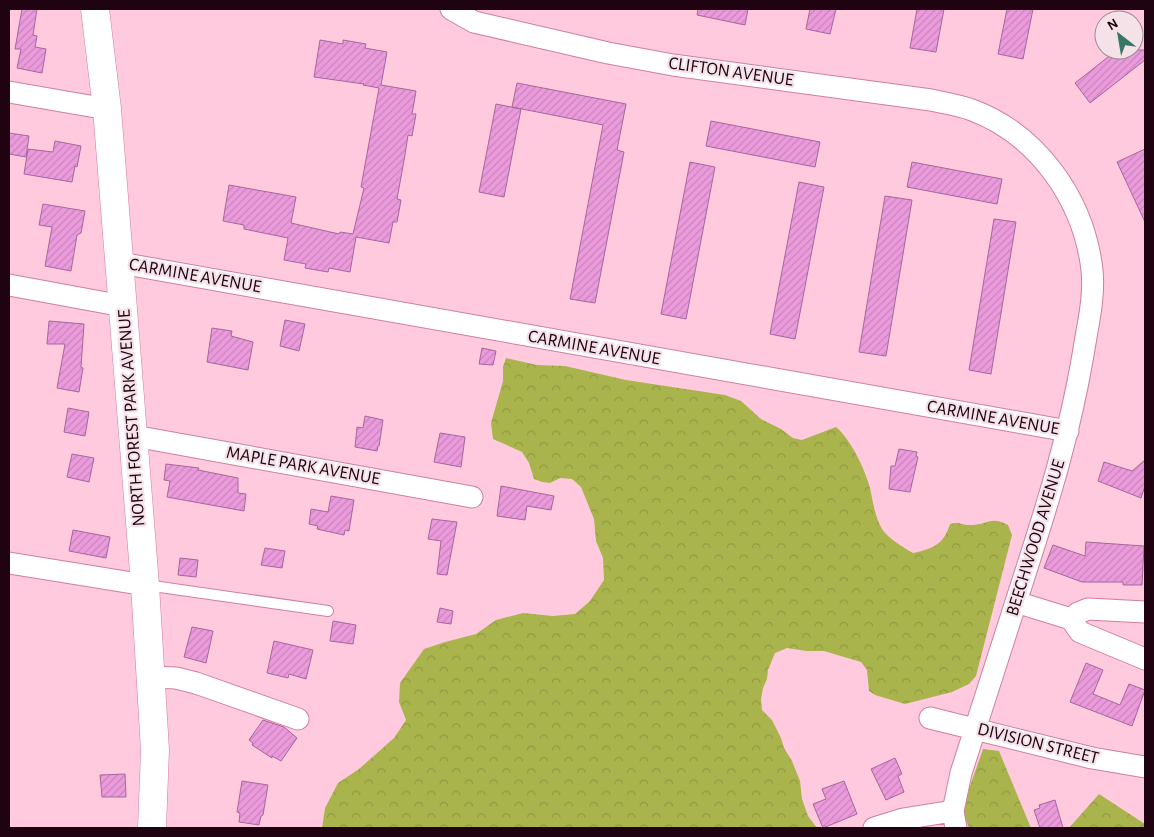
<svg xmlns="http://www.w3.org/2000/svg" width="1154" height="837" font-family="'Alegreya Sans',sans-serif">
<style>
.forest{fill:url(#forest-crowns)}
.building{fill:url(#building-hatch);stroke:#a6669b}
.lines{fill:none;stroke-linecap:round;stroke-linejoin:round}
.service-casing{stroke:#cf7ea0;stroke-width:12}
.minor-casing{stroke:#cf7ea0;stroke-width:23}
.secondary-casing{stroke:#cf7ea0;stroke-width:29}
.service{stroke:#fff;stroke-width:10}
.minor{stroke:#fff;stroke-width:21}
.secondary{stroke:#fff;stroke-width:28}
.labels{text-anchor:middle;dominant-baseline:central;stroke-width:4.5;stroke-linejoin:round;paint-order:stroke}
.street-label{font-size:18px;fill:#1f0310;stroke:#f5e2e9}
</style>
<defs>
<pattern id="forest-crowns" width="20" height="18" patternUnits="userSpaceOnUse" patternTransform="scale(1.25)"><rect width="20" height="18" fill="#aab44d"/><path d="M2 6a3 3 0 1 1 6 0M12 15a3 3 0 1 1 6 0" fill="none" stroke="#929942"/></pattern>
<pattern id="building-hatch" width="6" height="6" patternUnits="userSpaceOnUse" patternTransform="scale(1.25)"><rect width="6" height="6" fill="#eb9bdc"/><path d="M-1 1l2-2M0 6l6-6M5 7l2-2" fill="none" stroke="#c984bc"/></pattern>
</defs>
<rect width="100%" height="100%" fill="#ffcade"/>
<path class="forest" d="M506,358L537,365L565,366L626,380L725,395L741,401L761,419L781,429L793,438L802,440L836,427C851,440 865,469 870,488C873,502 875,517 882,529C889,539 903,547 913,553C933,549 944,544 950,524C960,521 961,525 970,525C986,526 990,515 1008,525L1012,535L976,676L969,684L952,692L905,704L875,695L869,691L867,670L861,662L824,651H806L787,648L775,653L768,670L767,679L763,688L761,699L762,710L772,720L781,738L784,748L792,761L800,781L802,799L808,816L817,828H322L325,808L338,783L359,769L394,738L406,720L399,702L400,683L424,649L445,642L476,634L496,620L523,613L553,616L575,614L590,601L604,580L603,558L596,541L594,519L581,487L572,479L560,478L550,483L542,482L534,479L529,463L522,452L493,439L491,423L503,381V367Z
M983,749L999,751L1031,828H969L962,809Z
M1099,794L1145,824V828H1069Z"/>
<path class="building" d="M22,9H37L33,35L37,36L35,47L46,49L42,73L17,68L21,49H15Z
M698,9H748L745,25L697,15Z
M810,9H836L830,34L806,29Z
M917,9H944L936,52L910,48Z
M1007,9H1033L1023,59L998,54Z
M320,40L343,44V40L366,44L365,48L387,52L381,85L416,91L412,114H416L412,136L408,135L405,155L397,199L401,200L397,222H393L389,243L356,237L350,272L329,268L328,272L305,268L306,264L284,260L288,238L244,229V225L223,221L229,185L296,197L291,223L339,234L340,232L353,234L364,188L361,187L379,88L363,85L364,84L314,77Z
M1117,50H1145V60L1090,103L1075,83Z
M517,83L626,104L617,150L624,152L595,303L570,299L603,125L512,107Z
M496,104L521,109L504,197L479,192Z
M711,121L820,142L815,167L706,146Z
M9,133L29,136L26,157L9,154Z
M55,141L81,146L77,167L75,166L72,182L24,174L28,149L53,152Z
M1145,149V222L1117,162Z
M690,162L715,167L686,319L661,314Z
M912,162L1002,179L997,204L907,187Z
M799,182L824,187L795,339L770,334Z
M885,196L912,200L886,356L859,352Z
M43,204L85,211L81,233L77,235L71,271L45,266L52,227L39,225Z
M994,219L1016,222L991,374L969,370Z
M285,320L305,324L299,351L280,346Z
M49,321L84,324L81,367L83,368L79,392L57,388L65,344H47Z
M212,328L232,331L231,336L253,342L248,370L207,362Z
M482,348L496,351L493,365L479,364Z
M68,408L89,412L85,436L64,432Z
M365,416L383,420L379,446H378L377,451L355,447L357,427L363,428Z
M440,433L465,437L461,467L434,462Z
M899,449L917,452L916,456L918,457L910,492L889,489L891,466H895Z
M72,454L94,458L89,482L67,477Z
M1145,460V486L1141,498L1098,481L1104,462L1132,471Z
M166,464L199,468L198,470L238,478V493L246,494L244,511L167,497L170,481L164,480Z
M501,486L554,496L551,510L527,506L525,520L497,516Z
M331,496L354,500L349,531L345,530L344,535L317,529L318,526L309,524L311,509L328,512Z
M432,519L457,522L447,575L437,574L441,541L428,539Z
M73,530L110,537L106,558L69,551Z
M1086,542L1144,546L1142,585H1123V582H1082L1044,568L1053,545L1085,556Z
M265,548L285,551L282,568L261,565Z
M180,558L198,560L196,577L178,575Z
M440,608L453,611L451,624L437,622Z
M333,621L356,625L353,644L330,641Z
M192,627L213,631L206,663L184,657Z
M274,641L313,650L306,679L289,674L288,678L267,673Z
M1086,663L1103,670L1093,694L1120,705L1129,684L1145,690L1132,726L1070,702Z
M263,720L284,727L297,738L281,761L272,756V758L252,745L253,743L249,740Z
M895,758L902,774L898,776L904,792L886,800L871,769Z
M125,774L126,797H102L100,775Z
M242,781L268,785L263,815L261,816L259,825L239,822L240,813L237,812Z
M844,781L857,814L823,828L813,804L826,799L822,789Z
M1055,800L1063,828H1040L1034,810L1040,808L1039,805Z"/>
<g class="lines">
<defs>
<path id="service" d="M146,585L328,611"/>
<path id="minor" d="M451,9L474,22L608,53L673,65L931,100C944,103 959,105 972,110C1039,135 1084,201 1092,270C1095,298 1087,328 1083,355C1070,432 1048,503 1024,577C1003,642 982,707 961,773L953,811L956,828
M9,92L107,109
M120,263L1068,431
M9,285L123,306
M134,436L472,497
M9,563L145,585
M1016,602L1071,619L1080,632L1145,659
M1071,619L1078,613L1088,609L1145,612
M151,677L176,678L196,683L298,719
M930,718L1092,758L1145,767
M874,828L903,819L953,811"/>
<path id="secondary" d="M95,9L107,109L145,585L155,750L152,828"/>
</defs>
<use href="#service" class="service-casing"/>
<use href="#minor" class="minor-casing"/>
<use href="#secondary" class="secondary-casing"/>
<use href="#service" class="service"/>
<use href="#minor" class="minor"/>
<use href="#secondary" class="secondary"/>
</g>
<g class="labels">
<g class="street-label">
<text transform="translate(731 72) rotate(8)">CLIFTON AVENUE</text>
<text transform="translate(195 276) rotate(10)">CARMINE AVENUE</text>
<text transform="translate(594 348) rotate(10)">CARMINE AVENUE</text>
<text transform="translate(132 418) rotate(-94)">NORTH FOREST PARK AVENUE</text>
<text transform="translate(993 418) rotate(10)">CARMINE AVENUE</text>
<text transform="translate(303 466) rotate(10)">MAPLE PARK AVENUE</text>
<text transform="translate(1036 538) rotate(-73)">BEECHWOOD AVENUE</text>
<text transform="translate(1038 744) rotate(14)">DIVISION STREET</text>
</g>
</g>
<rect width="1154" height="837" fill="none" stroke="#1f0310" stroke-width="20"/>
<g transform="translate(1119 35) rotate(329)"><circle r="24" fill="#f5e2e9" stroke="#9f8992"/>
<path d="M0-4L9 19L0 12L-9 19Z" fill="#377766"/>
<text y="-8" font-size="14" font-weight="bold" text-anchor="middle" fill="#1f0310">N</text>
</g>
</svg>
